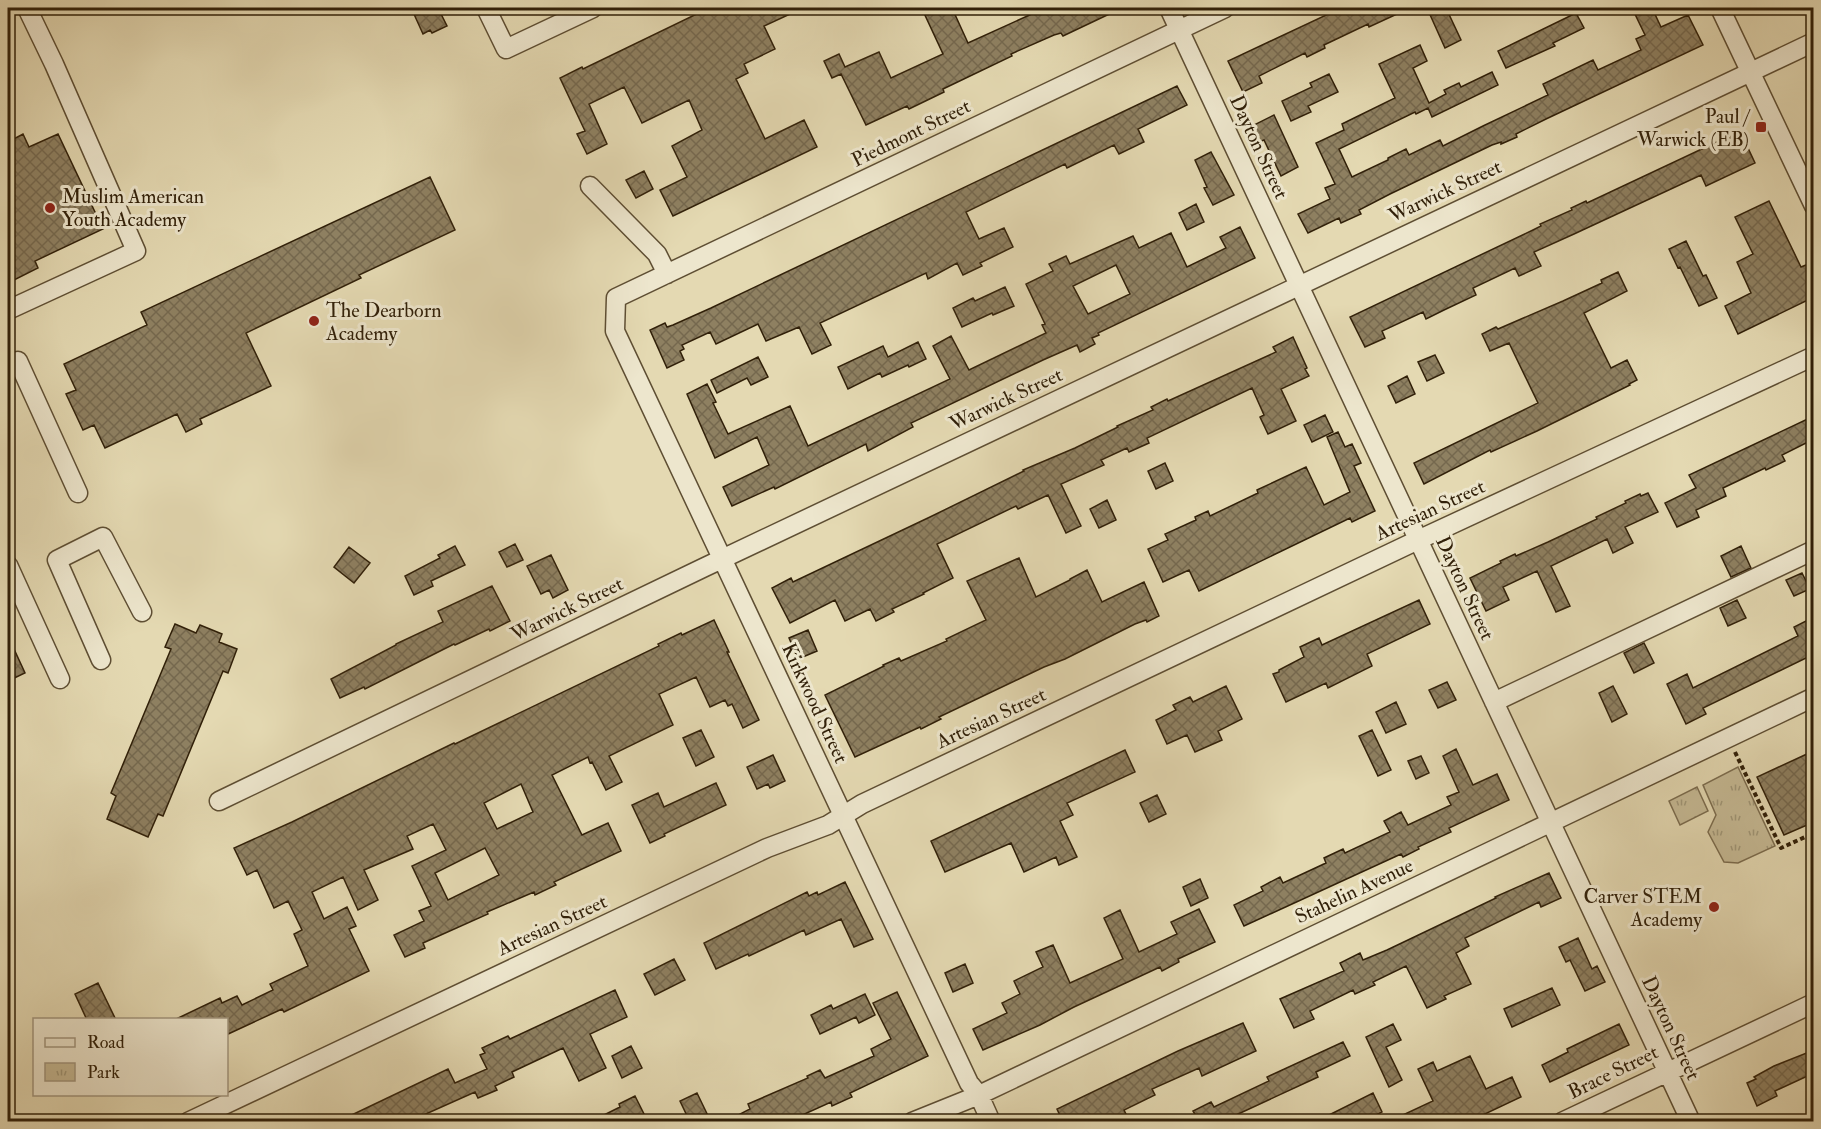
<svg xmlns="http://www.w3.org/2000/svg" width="1821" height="1129" font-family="'IM FELL Double Pica',serif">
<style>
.park{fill:url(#park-tufts);stroke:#7c6d4f;stroke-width:1.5}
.building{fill:url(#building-cross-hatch);stroke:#312009;stroke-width:1.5;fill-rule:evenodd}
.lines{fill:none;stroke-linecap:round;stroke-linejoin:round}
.minor-casing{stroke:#5e4e33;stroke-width:21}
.path{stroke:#312009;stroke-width:4;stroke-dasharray:4.5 3;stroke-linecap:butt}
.minor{stroke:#ede6cd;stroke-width:18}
.poi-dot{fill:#8f2418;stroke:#ede6cd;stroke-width:2}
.labels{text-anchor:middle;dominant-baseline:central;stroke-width:6;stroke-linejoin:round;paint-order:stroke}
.poi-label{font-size:20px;fill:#312009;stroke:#ede6cd;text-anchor:end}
.street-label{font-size:20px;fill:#312009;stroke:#ede6cd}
</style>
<defs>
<pattern id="park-tufts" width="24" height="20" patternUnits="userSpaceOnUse" patternTransform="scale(1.5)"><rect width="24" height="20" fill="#c6ba95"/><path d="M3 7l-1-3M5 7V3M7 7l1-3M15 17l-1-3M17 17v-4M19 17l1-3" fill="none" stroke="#a19778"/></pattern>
<pattern id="building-cross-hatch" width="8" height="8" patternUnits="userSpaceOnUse" patternTransform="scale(1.5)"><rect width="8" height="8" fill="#8e8061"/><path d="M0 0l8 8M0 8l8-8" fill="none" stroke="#75684e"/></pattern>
</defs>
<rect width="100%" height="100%" fill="#e4d9b2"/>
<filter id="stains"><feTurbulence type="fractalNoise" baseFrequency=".00333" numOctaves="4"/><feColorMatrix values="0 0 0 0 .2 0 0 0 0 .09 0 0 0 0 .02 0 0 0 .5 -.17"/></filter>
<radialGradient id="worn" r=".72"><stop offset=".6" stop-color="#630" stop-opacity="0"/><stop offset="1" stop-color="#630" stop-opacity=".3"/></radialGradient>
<path class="park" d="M1738,767L1775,846L1738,863L1724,862L1708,832L1716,815L1703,785Z
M1697,787L1708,811L1680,825L1669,801Z"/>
<path class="building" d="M422,8H438L447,26L432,33L430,30L423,34L413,12Z
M709,8H803L764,26L775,49L744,64L748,73L736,79L765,139L804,120L817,147L673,216L660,190L687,177L672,146L702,130L689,100L642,123L624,87L589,104L607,144L587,154L577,134L585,131L560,78L582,67L583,69Z
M935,8H952L968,43L1045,8H1122L1063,36L1061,33L1054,35L1011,54L1012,56L943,89L944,92L909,109L907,106L866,125L841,74L832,78L824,61L839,54L845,67L879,52L891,78L943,54L924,13Z
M1341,8L1342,12L1351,8H1410L1369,27L1368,24L1324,45L1325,48L1307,57L1305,53L1259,76L1262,83L1243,92L1228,61Z
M1427,8H1446L1461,40L1445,48Z
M1632,8H1652L1661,27L1688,15L1703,45L1546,119L1516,134L1517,137L1501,144V142L1492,145L1390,194L1359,210L1361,214L1341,223L1339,218L1308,233L1298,214L1330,199L1325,188L1335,184L1316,143L1344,130L1342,124L1395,98L1379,64L1420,45L1427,61L1413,68L1429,103L1446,94L1444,90L1459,83L1461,87L1492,72L1498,85L1432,117L1428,108L1416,114L1415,112L1339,149L1352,177L1388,160V158L1406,149L1409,155L1440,140L1443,146L1483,126L1548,95L1543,84L1593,60L1598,70L1641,50L1636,39L1645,35Z
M1576,13L1584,28L1553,43L1555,46L1506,68L1498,51Z
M1329,74L1338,92L1308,106L1311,112L1291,121L1282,101L1312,87L1310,83Z
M1177,86L1187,105L1138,129L1144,142L1119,154L1114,145L1067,168L1065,164L966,212L979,239L1004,228L1013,247L980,263L982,266L963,275L957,263L928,279L926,273L820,323L831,345L812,354L799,327L766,341L758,324L716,344L710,332L682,345L684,349L680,351L684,360L667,368L650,330L665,323L667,327L673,325L711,308Z
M1274,115L1298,167L1281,176L1264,140L1259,142L1252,126Z
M1740,131L1755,163L1706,186L1701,175L1574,234L1534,252L1541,266L1519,276L1515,268L1473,288L1476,295L1444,310L1426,319L1423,312L1382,331L1385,338L1365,347L1350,317L1533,230L1541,226L1540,224L1572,210L1571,208L1586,201L1587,203Z
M23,134L29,147L58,134L103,229L35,261L38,268L8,283V142Z
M1211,152L1234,195L1213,205L1204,188L1207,187L1195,160Z
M644,171L653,189L636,198L626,180Z
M430,177L455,230L359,275L361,278L246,333L271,386L200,419L202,424L186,432L177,414L105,448L94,425L83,430L66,394L76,390L64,364L147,325L141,312Z
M1769,201L1801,267L1806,265L1814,280V297L1738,334L1725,306L1751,293L1737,262L1753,254L1735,217Z
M1196,204L1204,222L1187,230L1179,213Z
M1240,227L1255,258L1098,333L1099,335L1092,338L1095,344L1080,352L1077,345L1043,360L911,423L913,427L868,451L866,444L775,489L774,487L732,506L723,487L769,465L757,437L715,458L687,394L707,384L716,402L713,403L728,434L790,406L808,446L950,379L933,346L951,336L969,370L1046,333L1042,325L1045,324L1026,284L1053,271L1049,264L1066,256L1070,264L1133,236L1139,248L1171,233L1187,267L1226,248L1220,237ZM1116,265L1130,294L1088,314L1073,286Z
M1686,241L1703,276L1706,275L1717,298L1699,306L1680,267L1678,268L1669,249Z
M1618,272L1627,291L1584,313L1611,368L1627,360L1637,380L1629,384L1630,385L1537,431L1491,452L1490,450L1424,484L1414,463L1538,403L1509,343L1490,351L1482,334L1496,327L1498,329L1563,301L1602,283L1601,280Z
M1005,287L1014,306L993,315L992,313L962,327L953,308L973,298L975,301Z
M1293,337L1307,368L1305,369L1309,376L1281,389L1296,421L1268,434L1260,417L1264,415L1252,388L1147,438L1149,443L1129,452L1127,448L1101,460L1104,465L1061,484L1081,526L1066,533L1048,495L1018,509L1016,506L937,544L953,578L923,593L924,594L892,609L894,612L876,621L870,609L845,621L835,600L790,623L772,588L791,578L793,582L930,517L1024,471L1023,470L1075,448L1118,427L1117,426L1153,410L1151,407L1167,399L1168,401L1276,352L1273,347Z
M918,342L926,359L909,367L908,365L882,377L880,373L848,389L838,367L883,346L888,357Z
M1435,355L1444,373L1427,381L1418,362Z
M758,357L768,377L751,385L747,378L717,393L711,380Z
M1407,376L1415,394L1396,403L1388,386Z
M1325,415L1333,432L1312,442L1304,425Z
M1814,416V439L1782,455L1785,461L1766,470L1765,468L1723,488L1726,496L1696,510L1699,517L1677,527L1665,503L1696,488L1689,475Z
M1338,432L1345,447L1352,444L1361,463L1354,466L1375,511L1352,522L1350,518L1199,591L1189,570L1163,582L1148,549L1168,540L1165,534L1196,520L1195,517L1208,511L1210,516L1258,493L1257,490L1306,467L1324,505L1350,492L1327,437Z
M1165,463L1173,481L1156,489L1148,471Z
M1648,493L1658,512L1625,527L1633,543L1613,553L1607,539L1551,566L1570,606L1556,612L1537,571L1503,587L1509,600L1486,611L1470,578L1501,563L1500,561L1515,554L1516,556L1548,542L1597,519L1596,517L1626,503L1625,501L1640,494L1641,496Z
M1107,500L1116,520L1099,528L1090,509Z
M515,544L523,560L507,567L499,552Z
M455,546L465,565L431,581L433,586L414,595L405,576L440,558L438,555Z
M1741,546L1751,568L1731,577L1721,556Z
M349,547L370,563L354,583L334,567Z
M551,555L568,590L553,598L549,590L541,594L527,566Z
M1019,558L1036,597L1070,580V579L1087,570L1102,602L1144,582L1159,616L1147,622L1146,620L1135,624L1065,659L1044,667L939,717L941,719L921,729L920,727L855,757L825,695L884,666L883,665L899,658L901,661L947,641L946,639L986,620L967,581Z
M1802,573L1810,589L1794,596L1786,580Z
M492,586L510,621L490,631L489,629L455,645L454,644L365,689L364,687L340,698L331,679L396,645V644L443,622L438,611Z
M1419,600L1430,624L1367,654L1372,666L1328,688L1326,683L1286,702L1273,674L1279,672V670L1304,657L1300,647L1319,638L1322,645Z
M1737,600L1746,618L1728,626L1720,608Z
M1814,617V669L1808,657L1703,708L1706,714L1686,724L1667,684L1687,674L1693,688L1798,636L1794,627Z
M714,620L729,652H727L759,720L743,728L732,704L728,706L725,700L710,707L696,677L659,694L673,725L609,756L622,782L606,790L592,762L590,763L588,757L552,775L582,835L608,823L621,851L554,882L556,885L535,895L534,892L487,912L488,914L423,943L425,948L405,957L394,935L424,921L419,911L431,906L412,866L446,850L433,824L407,836L413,849L364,870L378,900L358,910L343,877L312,892L324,919L347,907L356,926L349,929L369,971L284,1012L282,1009L226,1035V1020H174L220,998L222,1003L237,996L242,1005L273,990L270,984L308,966L294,934L302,930L288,901L274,908L257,870L247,875L234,848L292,822L454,743L455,744L659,646L658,644L681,633L682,635ZM521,784L533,812L497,829L484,803ZM485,848L499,875L448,900L435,873Z
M175,624L196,633L200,625L222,634L219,642L237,649L228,673L223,671L163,816L158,814L148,837L107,819L116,796L111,793L171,649L165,647Z
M808,630L817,651L798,659L789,638Z
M8,636L25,673L8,681Z
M1644,643L1654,663L1634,673L1624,653Z
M1447,682L1456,700L1438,708L1429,690Z
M1226,686L1242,719L1218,731L1222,740L1195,752L1187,735L1167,744L1156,720L1176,710L1173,705L1190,697L1193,702Z
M1613,686L1627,714L1612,722L1599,693Z
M1396,702L1406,724L1386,733L1376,712Z
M701,730L714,757L696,766L683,738Z
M1372,730L1391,770L1378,776L1359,736Z
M1456,749L1473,785L1497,774L1509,800L1449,828L1451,832L1418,847L1419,849L1403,857L1401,854L1244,926L1234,905L1263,891L1261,887L1280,877L1283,883L1326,863L1324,858L1343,849L1345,853L1390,832L1384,821L1401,812L1408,825L1451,805L1447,797L1459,792L1443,756Z
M1125,750L1135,772L1067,803L1073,815L1060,821L1077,857L1059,865L1056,857L1024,872L1011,843L945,872L931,841Z
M1807,754L1809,756L1814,754V822L1784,835L1757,777Z
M773,755L785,781L770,788L768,784L757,789L747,767Z
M1421,756L1429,773L1416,779L1408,761Z
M716,783L726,805L664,834L665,836L650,843L632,805L658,793L664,807Z
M1157,795L1166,814L1149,822L1140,803Z
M1549,873L1561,898L1541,907L1539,902L1465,938L1469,946L1456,953L1471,984L1444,996L1446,999L1427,1008L1406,966L1373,982L1375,985L1355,994L1353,990L1310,1011L1314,1019L1294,1028L1280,999L1344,971L1340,963L1360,953L1363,960L1387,950L1496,898L1495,897Z
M1200,879L1208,898L1191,906L1183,887Z
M845,882L873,939L854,947L841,919L806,935L804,930L749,956L748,954L716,969L704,943L807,892L809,896L817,892L818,895Z
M1199,909L1215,942L1178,959L1179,962L1162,971L1160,967L1074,1007L1040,1025L983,1050L973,1029L1007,1013L1002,1003L1020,994L1014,981L1043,967L1036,952L1053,945L1070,983L1123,959L1104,918L1120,910L1139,952L1177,934L1171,922Z
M1578,938L1592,969L1597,966L1605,982L1585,991L1570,960L1566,962L1559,947Z
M674,959L685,980L655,995L644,974Z
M965,964L973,983L953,992L945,973Z
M98,983L116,1020H87L75,994Z
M1552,988L1560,1005L1512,1027L1504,1009Z
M615,990L627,1017L590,1034L606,1068L579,1081L563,1048L512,1072L514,1077L495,1086L497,1090L478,1098L475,1092L408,1122H337L448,1069L455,1083L487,1069L480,1055L485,1053L482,1048L508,1036L510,1039Z
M897,992L928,1056L850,1093L852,1097L832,1106L831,1102L787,1122H725L750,1109L748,1104L808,1078L807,1076L820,1070L825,1078L874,1056L871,1049L891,1039L873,1003Z
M865,994L875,1015L859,1023L856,1017L820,1034L811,1015L831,1005L833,1009Z
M1243,1023L1256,1051L1202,1076L1199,1068L1152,1089L1155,1095L1124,1110L1130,1122H1063L1057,1109L1178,1051Z
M1393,1024L1401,1040L1386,1047L1402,1080L1389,1087L1366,1037Z
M1619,1024L1629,1045L1550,1082L1542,1065L1568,1052L1567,1049Z
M1343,1042L1350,1056L1316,1072L1318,1077L1221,1122H1183L1196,1116L1193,1111L1211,1102L1214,1107L1269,1081L1267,1077Z
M631,1046L642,1068L622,1078L612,1056Z
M1814,1050V1073L1775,1091L1777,1096L1757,1106L1747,1083L1756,1079L1754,1077L1774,1066Z
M1470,1056L1486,1089L1512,1077L1521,1097L1468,1122H1388L1433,1101L1418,1069L1433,1062L1437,1071Z
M697,1093L711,1122H690L680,1101Z
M1373,1093L1382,1112L1363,1122H1315Z
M635,1096L644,1114L628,1122H590L620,1107L619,1104Z"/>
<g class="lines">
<defs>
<path id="minor" d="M486,8L506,49L593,8
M1169,8L1691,1122
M1720,8L1814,206
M590,186L657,254L667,274
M8,310L136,251L54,64L27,8
M8,366L18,361L78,493
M8,565L60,679
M101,660L57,560L103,537L142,612
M1494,702L1814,550
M219,801L705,567L1814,42
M188,1122L767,848L828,825L862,804L1418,540L1814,356
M912,1122L979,1095L1814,697
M991,1122L979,1095L969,1083L615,331L616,298L1225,8
M1562,1122L1814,1003"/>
</defs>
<use href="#minor" class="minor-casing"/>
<path class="path" d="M1735,752L1781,848L1814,833"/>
<use href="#minor" class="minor"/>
</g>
<g class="poi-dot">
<rect x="1755" y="121" width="12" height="12" rx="3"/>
<circle cx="50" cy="208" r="6"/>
<circle cx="314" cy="321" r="6"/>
<circle cx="1714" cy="907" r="6"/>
</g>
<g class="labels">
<g class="poi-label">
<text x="1749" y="116">Paul /<tspan x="1749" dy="23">Warwick (EB)</tspan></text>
<text x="62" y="196" text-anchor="start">Muslim American<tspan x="62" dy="23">Youth Academy</tspan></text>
<text x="326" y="310" text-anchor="start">The Dearborn<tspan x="326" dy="23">Academy</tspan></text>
<text x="1702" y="896">Carver STEM<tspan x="1702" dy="23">Academy</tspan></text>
</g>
<g class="street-label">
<text transform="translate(911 133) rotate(-26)">Piedmont Street</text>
<text transform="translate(1259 147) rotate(65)">Dayton Street</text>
<text transform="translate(1445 191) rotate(-25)">Warwick Street</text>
<text transform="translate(1006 399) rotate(-25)">Warwick Street</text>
<text transform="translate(1430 510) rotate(-25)">Artesian Street</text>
<text transform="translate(1465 588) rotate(65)">Dayton Street</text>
<text transform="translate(567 609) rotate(-26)">Warwick Street</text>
<text transform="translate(815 703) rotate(65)">Kirkwood Street</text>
<text transform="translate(991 718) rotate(-25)">Artesian Street</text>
<text transform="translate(1354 891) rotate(-25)">Stahelin Avenue</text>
<text transform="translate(552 925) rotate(-25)">Artesian Street</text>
<text transform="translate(1671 1028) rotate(65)">Dayton Street</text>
<text transform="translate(1613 1072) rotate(-26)">Brace Street</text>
</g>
</g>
<rect width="1821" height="1129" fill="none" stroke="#e4d9b2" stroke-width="30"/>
<rect x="9" y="9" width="1803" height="1111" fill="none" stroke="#312009" stroke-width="3"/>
<rect x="15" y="15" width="1791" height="1099" fill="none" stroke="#312009" stroke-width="1.5"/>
<rect x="33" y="1018" width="195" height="78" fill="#ede6cd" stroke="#a2977f" stroke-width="1.5"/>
<rect x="45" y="1038" width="30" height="9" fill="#ede6cd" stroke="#a2977f" stroke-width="1.5"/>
<text x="87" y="1048" font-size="18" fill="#312009">Road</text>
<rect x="45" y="1063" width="30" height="18" fill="url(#park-tufts)" stroke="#a2977f" stroke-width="1.5"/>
<text x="87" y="1078" font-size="18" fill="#312009">Park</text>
<rect width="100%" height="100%" filter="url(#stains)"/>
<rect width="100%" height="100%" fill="url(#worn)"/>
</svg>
